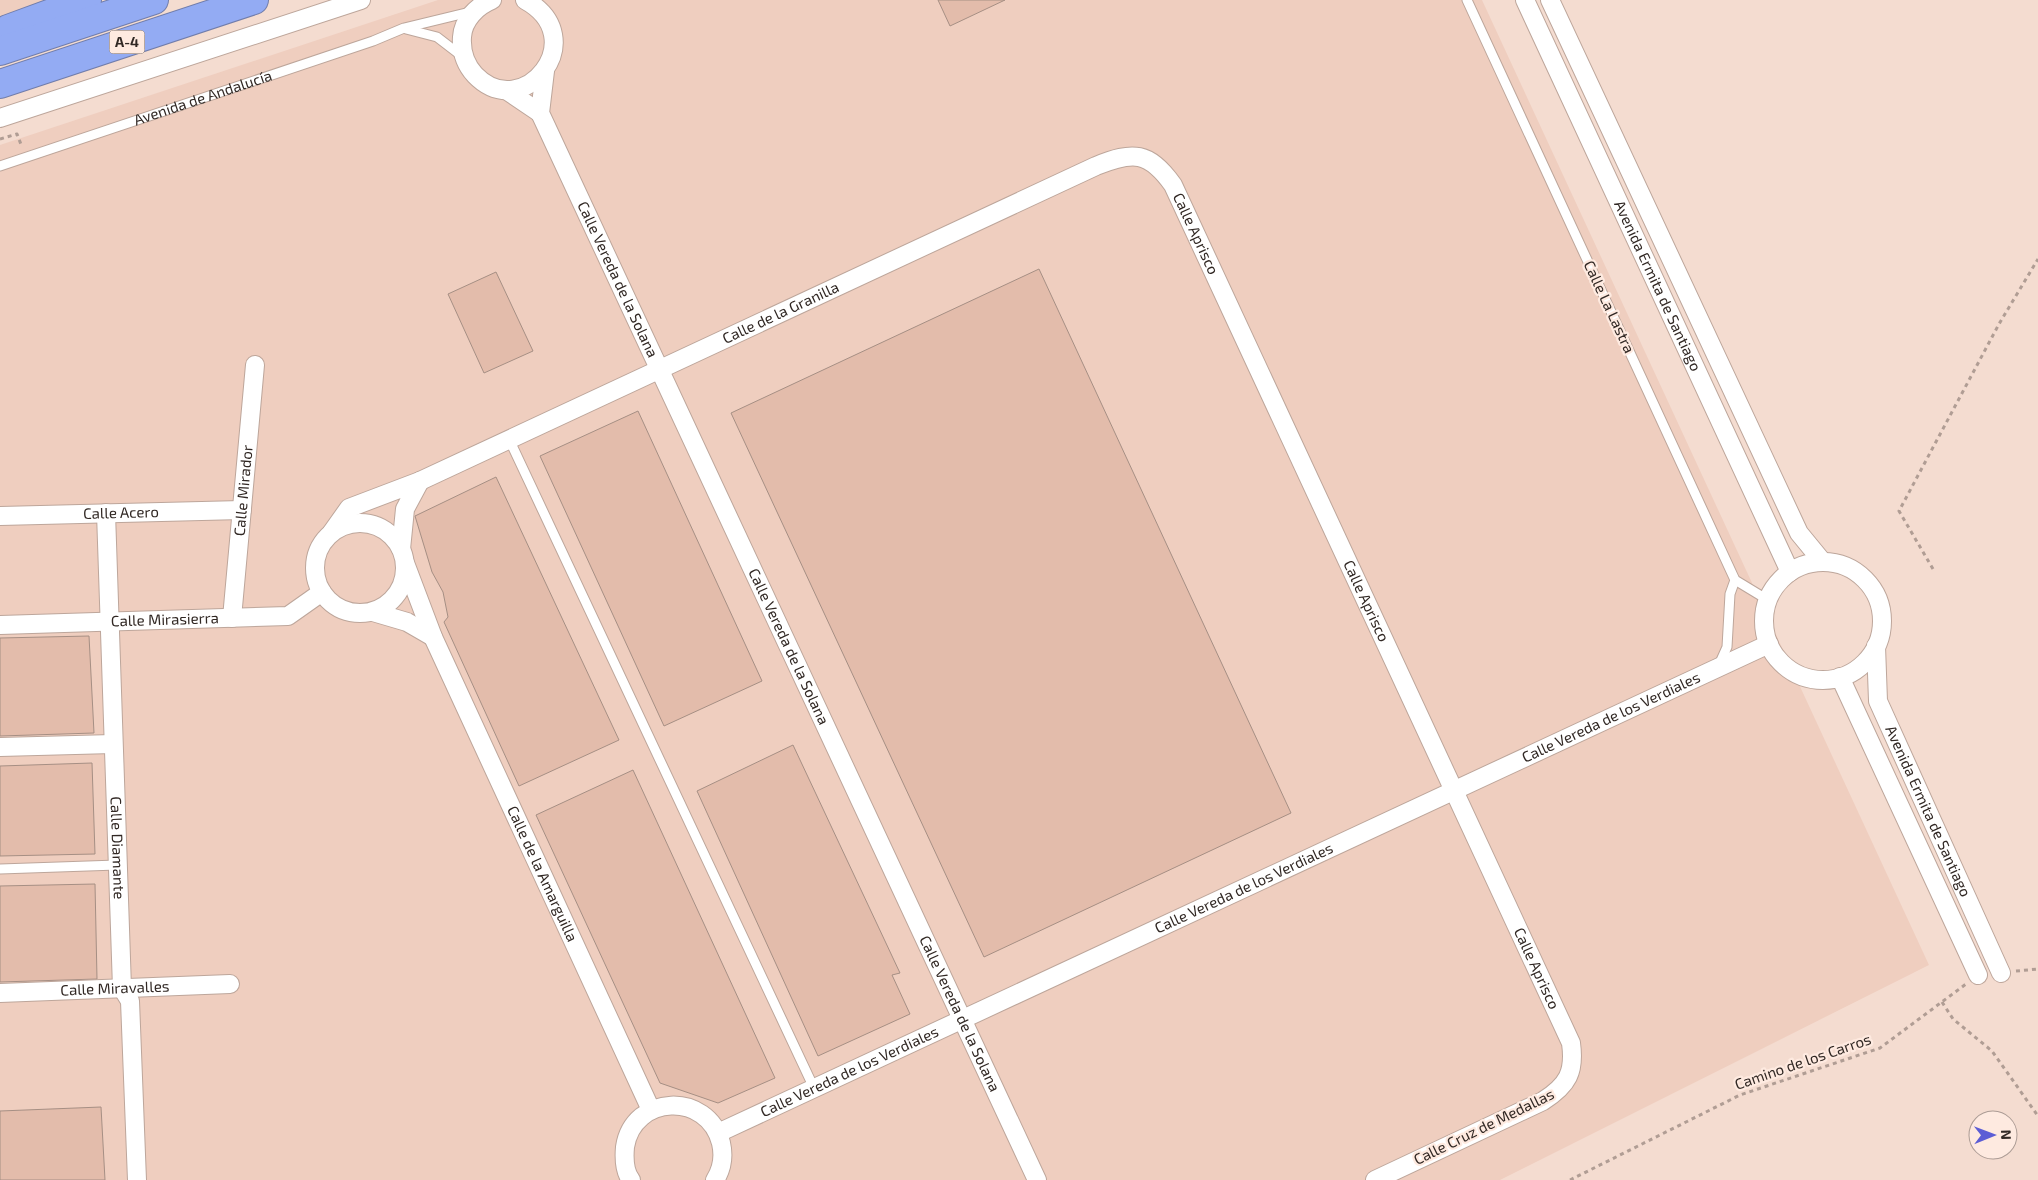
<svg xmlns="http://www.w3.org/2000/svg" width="2038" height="1180" viewBox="0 0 2038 1180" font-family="'Exo 2',sans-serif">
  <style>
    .built { fill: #efcebf }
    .building { fill: #e3bcab; stroke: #a68f84 }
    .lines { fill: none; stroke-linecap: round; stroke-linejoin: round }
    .service-casing { stroke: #bda69b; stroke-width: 11 }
    .minor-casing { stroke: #bda69b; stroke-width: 20 }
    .motorway-casing { stroke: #717dab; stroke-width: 30 }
    .path { stroke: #b09d94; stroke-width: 3; stroke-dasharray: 4 4; stroke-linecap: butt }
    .service { stroke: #fff; stroke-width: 9 }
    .minor { stroke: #fff; stroke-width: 18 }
    .motorway { stroke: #93abf3; stroke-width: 28 }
    .labels { text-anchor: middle; stroke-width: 4.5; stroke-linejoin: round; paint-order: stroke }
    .shield { fill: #feeae0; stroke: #6e625c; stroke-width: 1 }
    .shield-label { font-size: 14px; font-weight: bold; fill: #312824 }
    .street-label { font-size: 15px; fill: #312824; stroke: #feeae0 }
  </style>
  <rect width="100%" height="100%" fill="#f4dcd0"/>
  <g class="built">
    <polygon points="0,0 87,0 0,28"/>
    <polygon points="438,0 1482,0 1929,965 1500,1180 0,1180 0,145"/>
  </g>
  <g class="building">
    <polygon points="938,0 1005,0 950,26"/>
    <polygon points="1039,269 1291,813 984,957 731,413"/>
    <polygon points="496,272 533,351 484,373 448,294"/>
    <polygon points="638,411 762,681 664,726 540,456"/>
    <polygon points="496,477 619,740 519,786 444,622 448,617 443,592 432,572 415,516"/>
    <polygon points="89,636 94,733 0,736 0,638"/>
    <polygon points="793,745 900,973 892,975 910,1014 818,1056 697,791"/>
    <polygon points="92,763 95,854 0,856 0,766"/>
    <polygon points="633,770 775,1078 718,1103 660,1083 536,815"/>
    <polygon points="95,884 97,979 0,982 0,886"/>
    <polygon points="101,1107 105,1180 0,1180 0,1111"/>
  </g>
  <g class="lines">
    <g class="service-casing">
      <g id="service">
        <polyline points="1467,0 1735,580 1768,600"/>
        <polyline points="406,29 437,37 463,57"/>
        <path id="s1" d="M0 166 373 41 404 28 470 12"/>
        <polyline points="509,439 814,1088"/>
        <polyline points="1718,667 1727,647 1730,594 1735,580"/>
        <polyline points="0,869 117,865"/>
      </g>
    </g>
    <g class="minor-casing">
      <g id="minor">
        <path d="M492 0C477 6 463 20 462 37 461 52 465 64 475 75 523 125 594 38 525 0"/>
        <path id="s2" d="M1525 0 1790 572"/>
        <polyline points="1550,0 1799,533 1822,561"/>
        <path id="s3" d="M545 71 540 113 1037 1180"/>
        <polyline points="506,90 540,113"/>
        <polyline points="0,118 361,0"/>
        <path id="s4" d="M420 481 1096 166C1133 151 1149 151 1173 185L1571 1043C1575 1072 1568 1085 1543 1101L1375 1180"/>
        <path id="s5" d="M106 513 122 988 130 1001 137 1180"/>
        <path id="s6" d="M0 516 242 510"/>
        <circle cx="360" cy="568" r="45"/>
        <polyline points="332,532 349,508 420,481 405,509 401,549"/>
        <circle cx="1823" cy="621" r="59"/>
        <path id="s7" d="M405 563 433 637 651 1110"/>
        <polyline points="373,612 407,622 433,637"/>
        <path id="s8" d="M232 618 255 365"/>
        <path id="s9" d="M0 625 288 616 322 592"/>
        <path id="s10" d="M1876 646 1878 701 2001 973"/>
        <polyline points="1840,677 1978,975"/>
        <polyline points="0,747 113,744"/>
        <path id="s11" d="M0 993 230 984"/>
        <path id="s12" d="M718 1133 1769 644"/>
        <path d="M631 1180C624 1171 624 1158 625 1147 633 1094 708 1091 721 1143 724 1156 722 1169 715 1180"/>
      </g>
    </g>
    <g class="motorway-casing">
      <g id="motorway">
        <polyline points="8,29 87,0"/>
        <polyline points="0,51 154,0"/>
        <polyline points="0,84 254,0"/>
      </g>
    </g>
    <g class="path">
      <polyline points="0,139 17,134 22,147"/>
      <polyline points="1933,569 1899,511 1999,324 2038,259"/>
      <polyline points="2016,971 2038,969"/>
      <polyline points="1942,1002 1953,1019 1992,1051 2038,1116"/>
      <polyline points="1570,1180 1740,1095 1880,1048 1966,984"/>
    </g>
    <use href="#service" class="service"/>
    <use href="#minor" class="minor"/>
    <use href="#motorway" class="motorway"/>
  </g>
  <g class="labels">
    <rect class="shield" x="109.5" y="30.5" width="35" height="23" rx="4"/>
    <g class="shield-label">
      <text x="127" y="47">A-4</text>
    </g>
    <g class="street-label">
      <text dy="5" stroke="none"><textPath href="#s1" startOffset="214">Avenida de Andalucía</textPath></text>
      <text dy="5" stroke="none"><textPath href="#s4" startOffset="889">Calle Aprisco</textPath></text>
      <text dy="5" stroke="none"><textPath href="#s3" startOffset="226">Calle Vereda de la Solana</textPath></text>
      <text dy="5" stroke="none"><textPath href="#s2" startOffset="315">Avenida Ermita de Santiago</textPath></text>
      <text transform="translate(1609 307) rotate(65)" y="5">Calle La Lastra</text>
      <text dy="5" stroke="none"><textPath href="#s4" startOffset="398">Calle de la Granilla</textPath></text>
      <text dy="5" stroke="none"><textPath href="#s8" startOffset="128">Calle Mirador</textPath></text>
      <text dy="5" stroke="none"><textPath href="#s6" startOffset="121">Calle Acero</textPath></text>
      <text dy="5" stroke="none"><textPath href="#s4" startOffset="1294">Calle Aprisco</textPath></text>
      <text dy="5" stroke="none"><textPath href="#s9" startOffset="165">Calle Mirasierra</textPath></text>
      <text dy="5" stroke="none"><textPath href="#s3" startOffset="631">Calle Vereda de la Solana</textPath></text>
      <text dy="5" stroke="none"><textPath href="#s12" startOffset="985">Calle Vereda de los Verdiales</textPath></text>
      <text dy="5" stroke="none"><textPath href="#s10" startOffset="176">Avenida Ermita de Santiago</textPath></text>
      <text dy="5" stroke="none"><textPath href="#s5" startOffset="335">Calle Diamante</textPath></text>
      <text dy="5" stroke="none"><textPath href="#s7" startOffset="340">Calle de la Amarguilla</textPath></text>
      <text dy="5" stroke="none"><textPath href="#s12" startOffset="580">Calle Vereda de los Verdiales</textPath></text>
      <text dy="5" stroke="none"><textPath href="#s4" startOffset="1699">Calle Aprisco</textPath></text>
      <text dy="5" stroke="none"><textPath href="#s11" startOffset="115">Calle Miravalles</textPath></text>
      <text dy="5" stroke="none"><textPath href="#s3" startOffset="1036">Calle Vereda de la Solana</textPath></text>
      <text transform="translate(1803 1062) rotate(-19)" y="5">Camino de los Carros</text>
      <text dy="5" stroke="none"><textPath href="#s12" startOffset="145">Calle Vereda de los Verdiales</textPath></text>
      <text transform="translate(1484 1127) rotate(-26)" y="5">Calle Cruz de Medallas</text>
    </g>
  </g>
  <g transform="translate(1993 1135) rotate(89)"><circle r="24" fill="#feeae0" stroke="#ac9c95"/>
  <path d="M0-4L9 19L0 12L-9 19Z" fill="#5c5dd5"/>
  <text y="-8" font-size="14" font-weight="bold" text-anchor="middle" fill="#312824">N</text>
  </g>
</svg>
